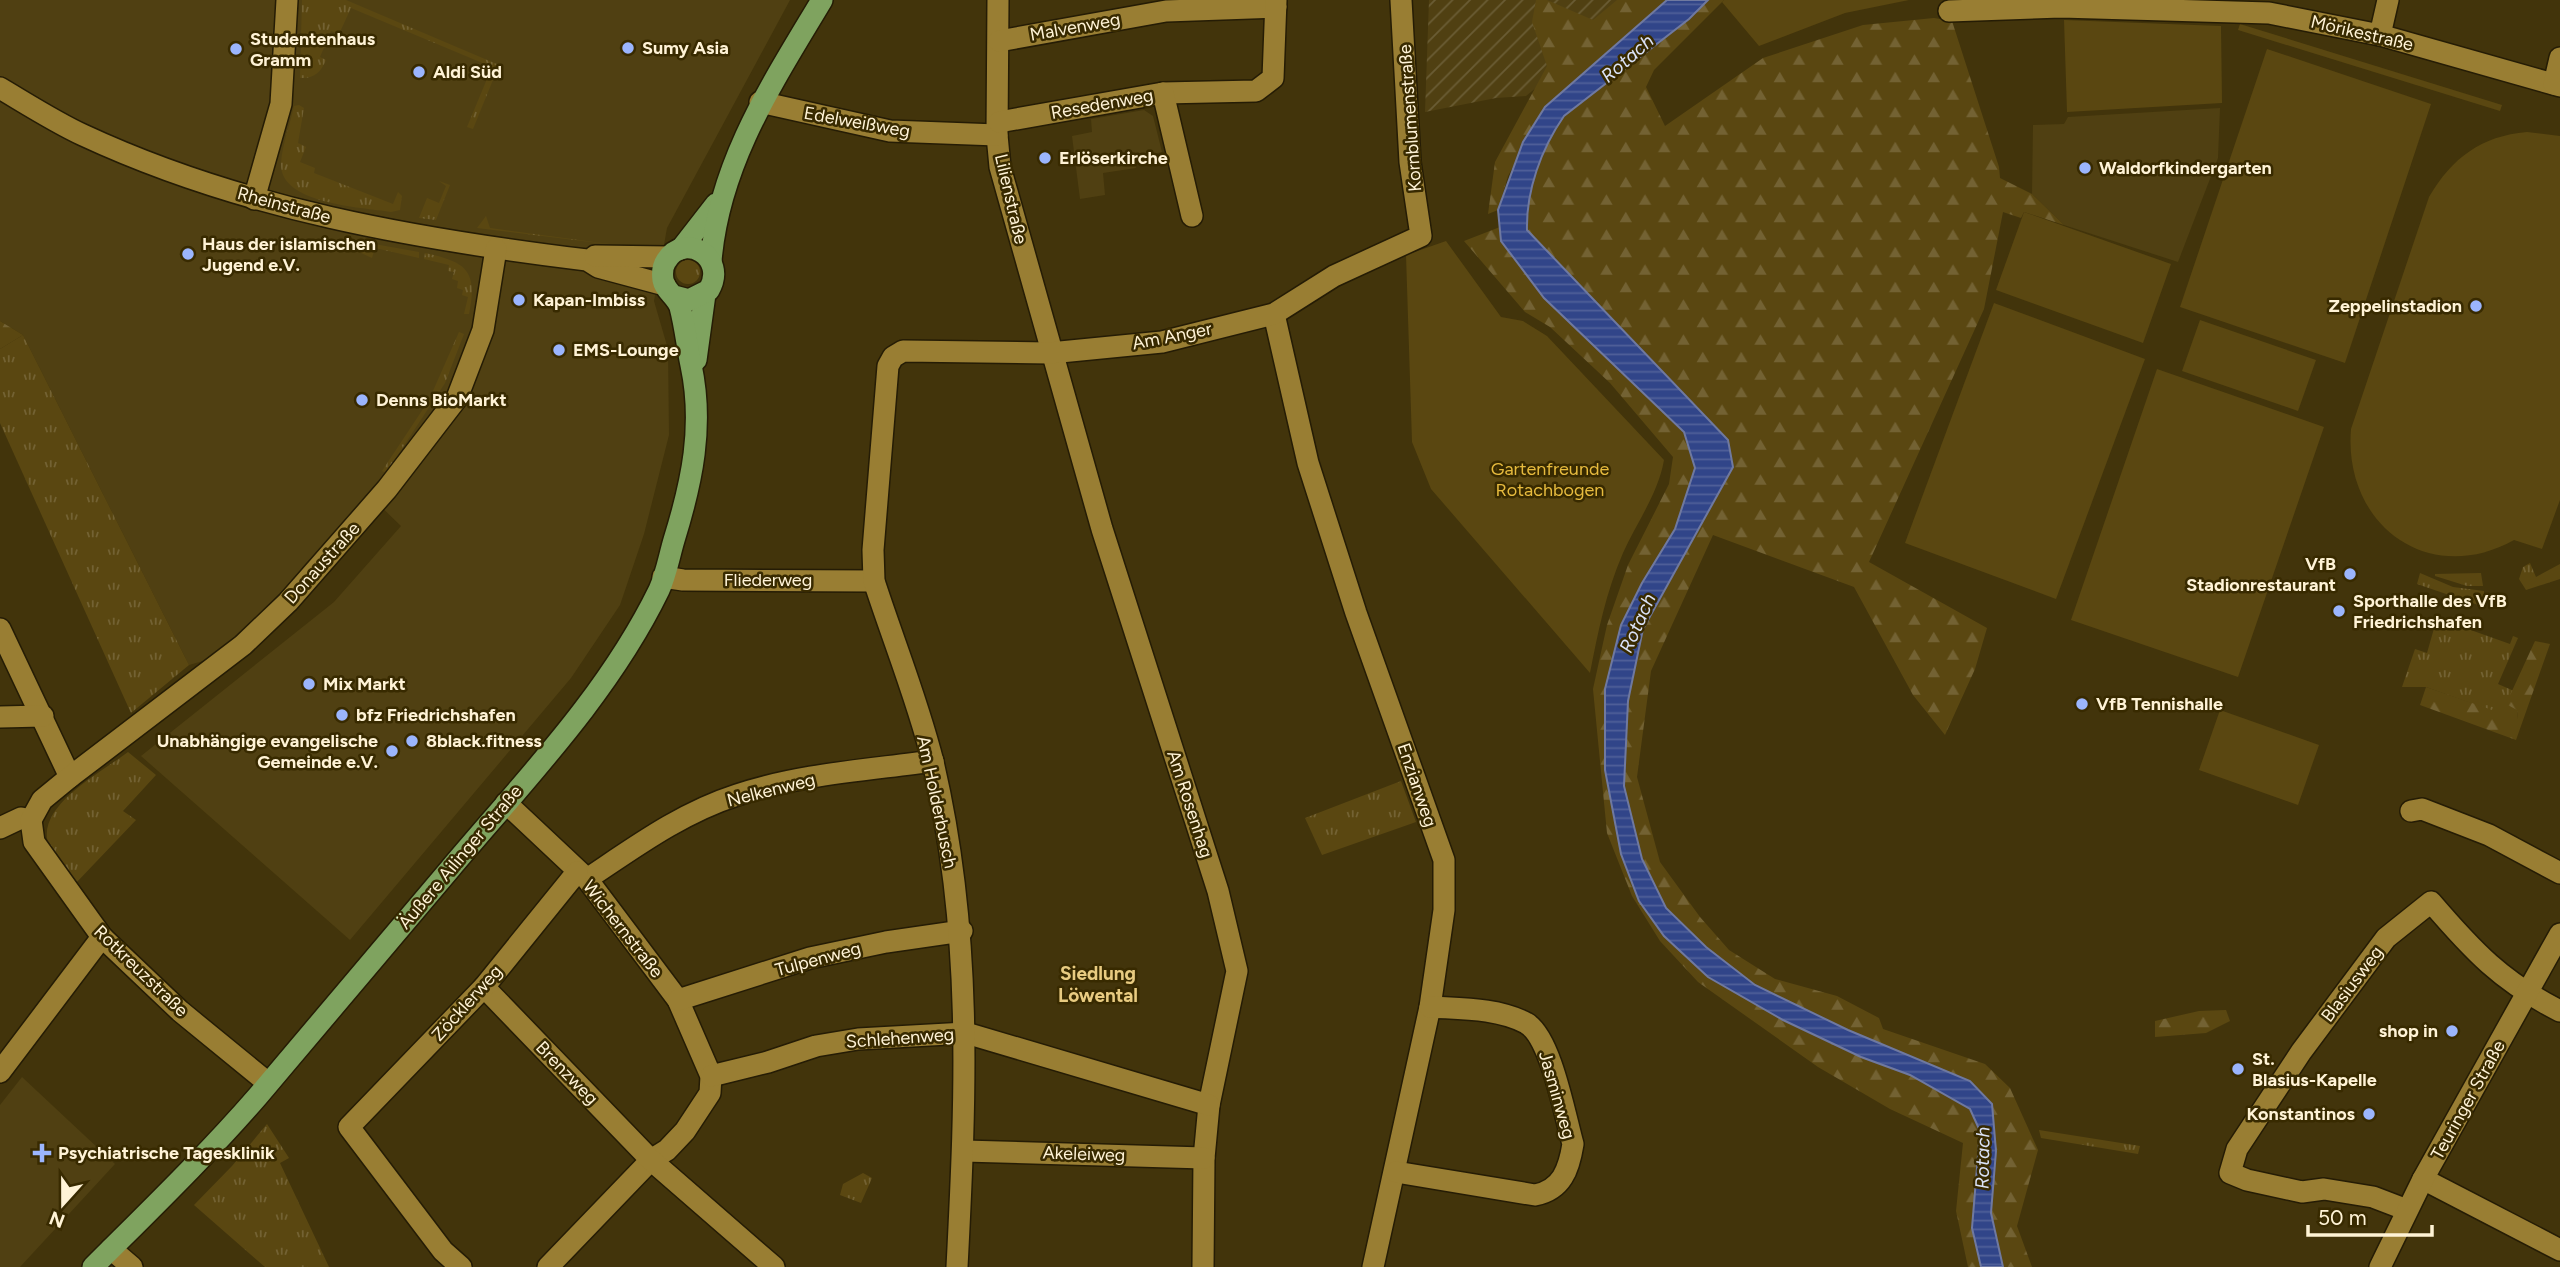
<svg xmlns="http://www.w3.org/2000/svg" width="2560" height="1267" viewBox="0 0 2560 1267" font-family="Figtree,sans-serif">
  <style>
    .built { fill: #504012 }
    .industrial { fill: url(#industrial-furrows) }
    .grass { fill: url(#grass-tufts) }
    .forest { fill: url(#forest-firs) }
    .garden { fill: #5a4711 }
    .water { fill: url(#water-rules); stroke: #6f79a0; stroke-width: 2 }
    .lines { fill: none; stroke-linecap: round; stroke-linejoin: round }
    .minor-casing { stroke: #251c05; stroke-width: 24 }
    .major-casing { stroke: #251c05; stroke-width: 24 }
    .minor { stroke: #997e33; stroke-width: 21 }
    .major { stroke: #7fa35f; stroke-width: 21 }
    .poi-dot { fill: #9bb5fd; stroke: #382a00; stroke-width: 2.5 }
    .labels { text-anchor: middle; stroke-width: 5; stroke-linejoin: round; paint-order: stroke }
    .street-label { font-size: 18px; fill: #fff3d6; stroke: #382a00 }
    .poi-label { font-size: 18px; font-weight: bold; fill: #fff3d6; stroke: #382a00; text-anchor: start }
    .park-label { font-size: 18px; fill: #e7bb3e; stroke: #382a00 }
    .water-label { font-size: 19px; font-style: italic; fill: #dbe3f8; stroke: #382a00 }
    .neighbourhood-label { font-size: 19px; font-weight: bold; fill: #e8cb81; stroke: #382a00 }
  </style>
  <defs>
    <pattern id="industrial-furrows" width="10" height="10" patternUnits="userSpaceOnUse" patternTransform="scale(1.75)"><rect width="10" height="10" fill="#504012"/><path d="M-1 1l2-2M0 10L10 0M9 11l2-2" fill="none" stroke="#6a5c34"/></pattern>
    <pattern id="grass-tufts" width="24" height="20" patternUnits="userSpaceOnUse" patternTransform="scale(1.75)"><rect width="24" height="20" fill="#5a4711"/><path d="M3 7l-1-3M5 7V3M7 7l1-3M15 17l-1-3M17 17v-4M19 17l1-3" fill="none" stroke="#736233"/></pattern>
    <pattern id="forest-firs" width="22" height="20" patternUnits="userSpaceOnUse" patternTransform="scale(1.75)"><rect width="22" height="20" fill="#5a4711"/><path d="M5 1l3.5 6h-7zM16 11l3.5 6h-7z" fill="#736233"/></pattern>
    <pattern id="water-rules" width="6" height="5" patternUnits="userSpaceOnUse" patternTransform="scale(1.75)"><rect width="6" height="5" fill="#314589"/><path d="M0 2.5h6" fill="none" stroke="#506099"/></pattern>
  </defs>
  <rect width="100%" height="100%" fill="#42340b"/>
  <g class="built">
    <polygon points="0,0 790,0 667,228 654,301 668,349 669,435 644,534 620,605 571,678 350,940 141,756 334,602 401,526 371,497 306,563 271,607 249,628 210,659 189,665 23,335 0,321"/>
    <polygon points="2220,108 2218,158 2178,262 2064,225 2032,194 2033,125 2064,124 2068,117"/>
    <polygon points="1144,110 1153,116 1162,152 1134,158 1136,168 1103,173 1105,195 1080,199 1072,136 1092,132 1091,119"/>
    <polygon points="22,1077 115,1164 20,1267 0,1267 0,1105"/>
  </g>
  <polygon class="industrial" points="1429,0 1643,0 1526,96 1496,98 1425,112"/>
  <g class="grass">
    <path d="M302 0H346L499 65 473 129 467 127 492 67 351 8 339 34 331 31 320 57 326 60C321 72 314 79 300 78Z"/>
    <path d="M299 105 304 108 298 143 306 147 300 162 315 168 314 173 393 204 398 192 402 196 400 210 391 212C361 207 280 204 281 164 282 145 290 125 294 106Z"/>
    <polygon points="439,181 450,185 436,220 419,218 427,198 439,203 446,186"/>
    <polygon points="486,216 490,228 631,247 477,228"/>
    <polygon points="363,242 419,252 419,258 375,248 372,258 359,252"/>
    <path d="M425 253C466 262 478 270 469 314H464L468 297 462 295 463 290 457 288 458 281 452 279 454 272 448 271 449 265 424 259Z"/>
    <circle cx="688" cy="272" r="12"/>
    <polygon points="459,332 464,334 445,383 386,473 382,471 429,400"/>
    <polygon points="23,335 189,665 131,713 0,423 0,349"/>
    <polygon points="2530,563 2536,577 2560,564 2560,579 2526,590 2519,579 2523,567"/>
    <polygon points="2420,573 2453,587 2484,591 2484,607 2417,584"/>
    <polygon points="2481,573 2483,586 2467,586 2435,576 2435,574"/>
    <polygon points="2437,618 2510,644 2513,636 2518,638 2498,684 2514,691 2507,704 2517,709 2518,720 2426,687 2402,687 2415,649 2427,653"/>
    <path d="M128 752 156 775 123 811 136 820 75 884C65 871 49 856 47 838 43 802 102 772 128 752Z"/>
    <polygon points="1401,781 1416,822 1322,855 1305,818"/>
    <polygon points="267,1124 289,1158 280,1163 329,1267 265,1267 194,1205 232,1166"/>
    <polygon points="2039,1130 2140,1146 2138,1154 2041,1138"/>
    <polygon points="863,1173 872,1178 861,1203 840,1195 843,1184"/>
  </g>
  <g class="forest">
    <polygon points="1536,0 1547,0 1593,20 1617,0 1667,0 1545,107 1508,176 1498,210 1488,214 1495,162 1547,66 1532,22"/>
    <path d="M1708 0H1724L1654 70 1646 87 1665 126 1763 58 1863 25 1934 18 1952 21 1999 167 2000 178 2032 194 2064 225 2024 212 2021 218 2003 212 1984 309 1869 562 1987 628 1975 669 1945 735 1913 695 1854 587 1713 535 1651 671 1637 777 1660 862 1700 917 1729 950 1775 979 1837 996 1879 1018 1883 1029 1985 1064 2010 1088 2038 1150 2017 1226 2032 1267H2003L2000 1260 1991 1213 1996 1151 1992 1104 1970 1081 1848 1030 1755 985 1706 947 1666 908 1642 859 1624 786 1628 701 1643 629 1733 467 1728 440 1527 230C1527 190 1541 149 1564 116L1689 19Z"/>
    <polygon points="1500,227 1501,241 1544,298 1684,432 1695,468 1675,529 1642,583 1605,689 1605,770 1621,854 1664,936 1708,977 1783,1020 1861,1057 1910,1075 1970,1109 1980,1131 1972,1228 1981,1267 1968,1267 1956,1211 1963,1143 1890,1109 1818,1067 1698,982 1660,941 1632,896 1607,833 1593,689 1607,625 1628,565 1669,484 1673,457 1610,383 1550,327 1525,312 1464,241"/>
    <polygon points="0,321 23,335 0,349"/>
    <polygon points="2535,641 2550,644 2516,740 2420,705 2426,687 2518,719 2517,710 2506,704"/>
    <polygon points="2226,1010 2230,1021 2206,1033 2155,1037 2155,1021 2199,1011"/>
  </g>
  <g class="garden">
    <polygon points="1724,0 1909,0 1845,13 1759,46 1722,2"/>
    <polygon points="2064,20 2221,26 2222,103 2067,112"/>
    <polygon points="2240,24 2502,105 2500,111 2238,30"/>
    <polygon points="2267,49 2431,104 2345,363 2180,307"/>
    <path d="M2527 132 2560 136V500L2542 549 2514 540C2428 588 2343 524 2351 429L2429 197C2452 158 2481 136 2527 132Z"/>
    <polygon points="2024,212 2171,264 2143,343 1996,290"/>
    <path d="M1446 241 1501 317 1523 321 1547 336 1664 460C1658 494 1637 522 1623 553 1606 592 1598 632 1590 673L1431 489 1412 442 1406 255Z"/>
    <polygon points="1994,303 2145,359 2056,599 1905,543"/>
    <polygon points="2200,320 2316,360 2298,411 2182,371"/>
    <polygon points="2157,369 2324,427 2238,677 2071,620"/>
    <polygon points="2220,710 2319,745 2298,805 2199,770"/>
  </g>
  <path class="water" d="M1667 0H1708L1689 19 1564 116C1541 149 1526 191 1527 230L1728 440 1733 467 1643 629 1628 701 1624 786 1642 859 1666 908 1706 947 1755 985 1848 1030 1970 1081 1992 1104 1996 1151 1991 1213 2003 1267H1981L1972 1228 1980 1131 1970 1109 1910 1075 1861 1057 1783 1020 1708 977 1664 936 1639 901 1621 854 1605 770V689L1621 625 1642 583 1675 529 1695 468 1684 432 1544 298 1501 241 1498 210 1523 142 1545 107Z"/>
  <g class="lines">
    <g class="minor-casing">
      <g id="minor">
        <polyline points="998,0 997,135 1000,167 1102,529 1218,891 1237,971 1209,1105 1204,1158 1203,1267"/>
        <polyline points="1949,11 2061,7 2269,13 2380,35 2560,86"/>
        <polyline points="2380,35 2388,0"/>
        <polyline points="999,41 1166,11 1276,7"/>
        <polyline points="2554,84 2560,58"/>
        <path d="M0 88C27 104 55 122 83 135 242 209 415 239 587 260L598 267 665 285"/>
        <polyline points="1163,93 1256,91 1273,78 1276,0"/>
        <polyline points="760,102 890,131 997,135"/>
        <polyline points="999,122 1163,93 1192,216"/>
        <polyline points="254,199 281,104 287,0"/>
        <polyline points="595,256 668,257"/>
        <polyline points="1274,314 1308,463 1356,613 1444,860 1444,910 1430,1007 1373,1267"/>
        <polyline points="663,577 683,580 874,581"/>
        <polyline points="0,629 70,777"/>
        <polyline points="0,717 43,716"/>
        <polyline points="506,803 587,879 678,1000 711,1076 710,1093 685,1131 667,1150 651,1160 548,1267"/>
        <polyline points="2411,811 2422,809 2489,835 2560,873"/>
        <polyline points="0,828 21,818 31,820"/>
        <path d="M587 879C635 847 681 813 737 795 799 774 868 770 933 761"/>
        <polyline points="484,987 651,1160 774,1267"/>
        <polyline points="678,1000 810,958 886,942 962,931"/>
        <polyline points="0,1072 102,937"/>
        <polyline points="711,1076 768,1062 816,1046 858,1039 966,1033 1209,1105"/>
        <polyline points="268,1083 180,1011 102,937 34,842 31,820 42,800 70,777 243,645 288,602 387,489 457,398 483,330 496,249"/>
        <polyline points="964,1151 1204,1158"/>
        <path d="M1396 1172 1535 1195C1562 1190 1569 1169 1573 1144 1565 1116 1551 1037 1526 1023 1497 1008 1461 1009 1430 1007"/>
        <polyline points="2423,1179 2560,1250"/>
        <path d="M2407 1210 2373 1197 2324 1189 2302 1192 2247 1180 2230 1173 2237 1149 2301 1052 2386 938 2431 902C2473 951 2502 982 2560 1011"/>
        <polyline points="111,1249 132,1267"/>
        <polyline points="461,1267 443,1251 349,1127 484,987 577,872"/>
        <path d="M957 1267C966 1093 973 933 933 762 918 701 893 640 874 581L873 550 888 366 893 357 903 351 1050 353 1162 342 1274 314 1334 276 1421 236 1410 162 1401 0"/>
        <polyline points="2380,1267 2423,1179 2560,934"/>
      </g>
    </g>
    <g class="major-casing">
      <g id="major">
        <polyline points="681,249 716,204"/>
        <path d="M711 261C719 163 773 82 822 0"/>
        <polyline points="696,360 705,294"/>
        <path d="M93 1267C149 1211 206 1156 258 1096 322 1021 385 945 450 869 524 781 608 695 659 590 666 575 669 557 674 540 692 482 704 426 691 365 687 346 685 326 680 307 676 296 665 291 663 280 662 273 662 267 666 261 684 231 728 257 709 290L689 300 674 296"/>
      </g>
    </g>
    <use href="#minor" class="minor"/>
    <use href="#major" class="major"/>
  </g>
  <g class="poi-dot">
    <circle cx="628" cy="48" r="7"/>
    <circle cx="236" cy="49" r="7"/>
    <circle cx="419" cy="72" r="7"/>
    <circle cx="1045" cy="158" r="7"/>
    <circle cx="2085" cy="168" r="7"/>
    <circle cx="188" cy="254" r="7"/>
    <circle cx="519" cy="300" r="7"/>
    <circle cx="2476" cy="306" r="7"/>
    <circle cx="559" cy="350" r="7"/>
    <circle cx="362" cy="400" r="7"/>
    <circle cx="2350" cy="574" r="7"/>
    <circle cx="2339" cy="611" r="7"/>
    <circle cx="309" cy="684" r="7"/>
    <circle cx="2082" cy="704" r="7"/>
    <circle cx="342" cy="715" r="7"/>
    <circle cx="412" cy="741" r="7"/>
    <circle cx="392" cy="751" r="7"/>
    <circle cx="2452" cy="1031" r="7"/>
    <circle cx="2238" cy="1069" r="7"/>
    <circle cx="2369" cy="1114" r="7"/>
    <path d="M38.5 1142.5h7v7h7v7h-7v7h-7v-7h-7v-7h7z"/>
  </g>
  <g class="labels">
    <g class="street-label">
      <text transform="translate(1075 27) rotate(-10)" y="6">Malvenweg</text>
      <text transform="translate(2362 33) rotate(13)" y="6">Mörikestraße</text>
      <text transform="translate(1102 104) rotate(-10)" y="6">Resedenweg</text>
      <text transform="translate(1410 118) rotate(-94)" y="6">Kornblumenstraße</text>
      <text transform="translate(857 122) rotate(10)" y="6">Edelweißweg</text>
      <text transform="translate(1011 199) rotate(77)" y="6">Lilienstraße</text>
      <text transform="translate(284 205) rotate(15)" y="6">Rheinstraße</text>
      <text transform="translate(1172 336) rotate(-11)" y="6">Am Anger</text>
      <text transform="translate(322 563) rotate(-48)" y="6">Donaustraße</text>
      <text x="768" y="586">Fliederweg</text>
      <text transform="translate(1417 785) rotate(71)" y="6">Enzianweg</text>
      <text transform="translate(771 790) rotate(-14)" y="6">Nelkenweg</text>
      <text transform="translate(937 802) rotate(78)" y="6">Am Holderbusch</text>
      <text transform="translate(1190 804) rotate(72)" y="6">Am Rosenhag</text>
      <text transform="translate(460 857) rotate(-50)" y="6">Äußere Ailinger Straße</text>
      <text transform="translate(623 929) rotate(52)" y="6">Wichernstraße</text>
      <text transform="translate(818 959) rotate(-15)" y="6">Tulpenweg</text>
      <text transform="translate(141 971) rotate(44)" y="6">Rotkreuzstraße</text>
      <text transform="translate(2352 984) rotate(-53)" y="6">Blasiusweg</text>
      <text transform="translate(467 1003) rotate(-48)" y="6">Zöcklerweg</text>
      <text transform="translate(900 1038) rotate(-4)" y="6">Schlehenweg</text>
      <text transform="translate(567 1073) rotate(46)" y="6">Brenzweg</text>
      <text transform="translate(1557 1095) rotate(74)" y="6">Jasminweg</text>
      <text transform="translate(2468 1100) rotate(-61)" y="6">Teuringer Straße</text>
      <text transform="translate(1084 1154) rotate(2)" y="6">Akeleiweg</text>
    </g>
    <g class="poi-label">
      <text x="250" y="45">Studentenhaus<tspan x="250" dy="21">Gramm</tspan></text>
      <text x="642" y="54">Sumy Asia</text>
      <text x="433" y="78">Aldi Süd</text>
      <text x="1059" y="164">Erlöserkirche</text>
      <text x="2099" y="174">Waldorfkindergarten</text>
      <text x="202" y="250">Haus der islamischen<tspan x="202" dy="21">Jugend e.V.</tspan></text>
      <text x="533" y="306">Kapan-Imbiss</text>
      <text x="2462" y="312" text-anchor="end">Zeppelinstadion</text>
      <text x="573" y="356">EMS-Lounge</text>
      <text x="376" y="406">Denns BioMarkt</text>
      <text x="2336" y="570" text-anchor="end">VfB<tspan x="2336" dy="21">Stadionrestaurant</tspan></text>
      <text x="2353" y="607">Sporthalle des VfB<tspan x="2353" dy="21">Friedrichshafen</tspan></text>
      <text x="323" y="690">Mix Markt</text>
      <text x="2096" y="710">VfB Tennishalle</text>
      <text x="356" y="721">bfz Friedrichshafen</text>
      <text x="378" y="747" text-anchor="end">Unabhängige evangelische<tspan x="378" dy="21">Gemeinde e.V.</tspan></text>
      <text x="426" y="747">8black.fitness</text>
      <text x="2438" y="1037" text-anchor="end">shop in</text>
      <text x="2252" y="1065">St.<tspan x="2252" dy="21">Blasius-Kapelle</tspan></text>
      <text x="2355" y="1120" text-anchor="end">Konstantinos</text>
      <text x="58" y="1159">Psychiatrische Tagesklinik</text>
    </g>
    <g class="park-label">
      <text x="1550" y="475">Gartenfreunde<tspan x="1550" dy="21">Rotachbogen</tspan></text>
    </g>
    <g class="water-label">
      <text transform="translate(1627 58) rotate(-41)" y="7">Rotach</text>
      <text transform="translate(1637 623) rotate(-66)" y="7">Rotach</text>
      <text transform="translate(1982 1158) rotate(-89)" y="7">Rotach</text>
    </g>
    <g class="neighbourhood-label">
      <text x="1098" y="980">Siedlung<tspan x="1098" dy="22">Löwental</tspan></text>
    </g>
  </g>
  <g transform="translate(63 1204) rotate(201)" stroke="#382a00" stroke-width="5" paint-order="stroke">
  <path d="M0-5L12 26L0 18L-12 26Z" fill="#fff3d6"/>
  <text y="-10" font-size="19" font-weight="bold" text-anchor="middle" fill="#fff3d6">N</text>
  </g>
  <path d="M2308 1225v10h124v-10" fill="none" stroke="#fff3d6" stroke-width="3.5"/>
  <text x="2318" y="1225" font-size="21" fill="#fff3d6" stroke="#382a00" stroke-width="5" paint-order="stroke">50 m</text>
</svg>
